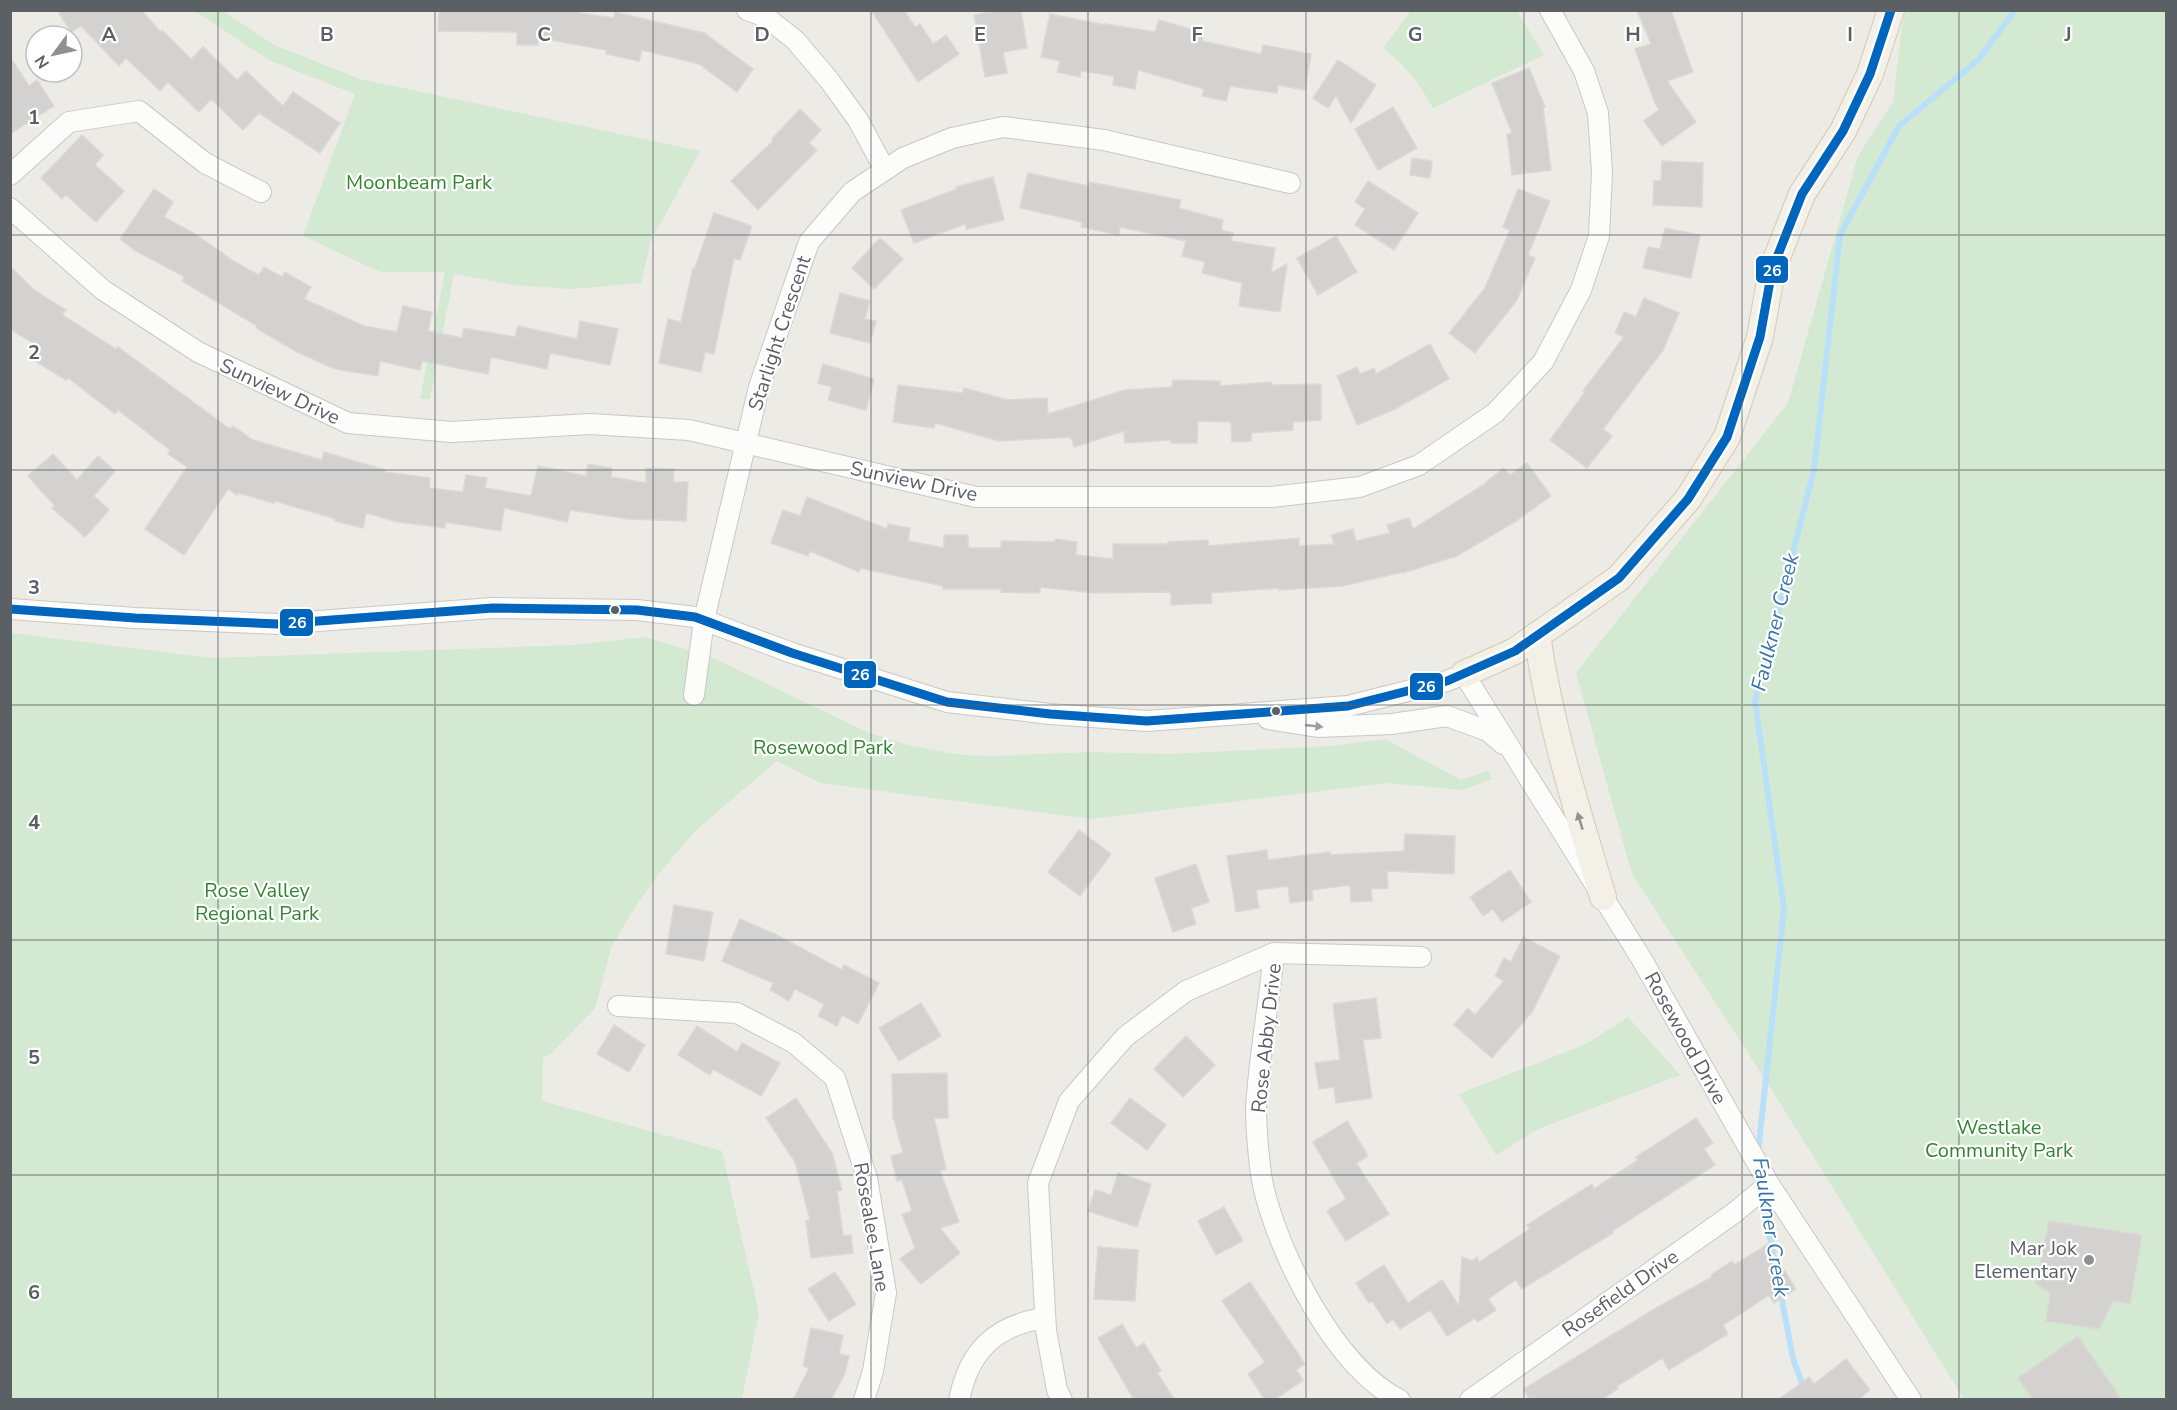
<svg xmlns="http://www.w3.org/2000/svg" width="2177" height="1410" viewBox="0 0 2177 1410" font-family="'Nunito Sans',sans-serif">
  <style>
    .green { fill: #d4e9d1 }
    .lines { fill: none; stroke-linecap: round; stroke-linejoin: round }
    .stream { stroke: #b9e0f8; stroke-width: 6 }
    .building { fill: #d3d2d0; stroke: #dbd9d5; stroke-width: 1.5 }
    .minor-casing { stroke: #c8c8c6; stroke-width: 22 }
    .major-casing { stroke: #d5cab3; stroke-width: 28 }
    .minor { stroke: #fcfcfb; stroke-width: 20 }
    .major { stroke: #f3f0e7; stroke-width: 26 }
    .bus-1-casing { stroke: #fff; stroke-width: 14 }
    .bus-1 { stroke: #0065bd; stroke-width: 9 }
    .oneway { fill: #9b9ea0 }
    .oneway2 { fill: #909292 }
    .grid { fill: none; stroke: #5b6064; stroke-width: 1.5; stroke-opacity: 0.55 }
    .bus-dot { fill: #5b6064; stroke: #fff; stroke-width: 2 }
    .poi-dot { fill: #8e9192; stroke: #fff; stroke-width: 2 }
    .labels { text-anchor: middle; stroke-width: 4.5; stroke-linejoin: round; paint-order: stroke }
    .park-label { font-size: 20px; fill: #328532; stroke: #fff }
    .street-label { font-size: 20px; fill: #5b6064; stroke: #fff }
    .poi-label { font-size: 20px; fill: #5b6064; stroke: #fff; text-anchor: end }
    .water-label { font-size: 21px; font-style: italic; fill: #3a76ac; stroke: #fff }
    .grid-label { font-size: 20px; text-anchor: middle; font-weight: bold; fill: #5b6064; stroke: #fff; stroke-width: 4.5; stroke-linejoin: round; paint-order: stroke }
    .line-badge { stroke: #fff; stroke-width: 2 }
    .badge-label { font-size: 16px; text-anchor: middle; font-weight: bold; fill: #fff }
  </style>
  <rect width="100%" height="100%" fill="#ecebe6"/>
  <g class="green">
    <polygon points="195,11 223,11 274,45 360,79 700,151 651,241 641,283 572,289 514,285 454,274 430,399 420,399 445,272 380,272 303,236 355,94 269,60"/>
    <path d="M1517 11 1544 55 1433 108C1420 84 1405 65 1383 48L1411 11Z"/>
    <polygon points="1904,11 2166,11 2166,1399 1964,1399 1772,1090 1632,874 1576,673 1788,403 1858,156 1893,102"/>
    <polygon points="11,633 213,658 573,645 644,637 707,655 869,733 904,744 933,750 961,755 995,756 1090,752 1168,754 1332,746 1385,739 1461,780 1488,771 1492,779 1463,790 1387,783 1091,819 820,783 777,761 696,830 657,876 630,915 611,948 595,1008 552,1053 543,1057 542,1101 722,1151 759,1313 742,1399 11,1400"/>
    <polygon points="1628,1017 1680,1075 1538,1129 1496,1155 1459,1094 1586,1044"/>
  </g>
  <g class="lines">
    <g class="stream">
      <polyline points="1758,1153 1784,909 1755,701 1814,470 1840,235 1899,126 1979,59 2015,10"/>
      <polyline points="1762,1193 1774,1259"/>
      <polyline points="1780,1290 1793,1359 1804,1388"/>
    </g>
  </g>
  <g class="building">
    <polygon points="57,10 141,10 161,32 162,30 191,59 203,47 237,80 246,71 283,106 293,92 340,123 320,153 259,113 243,130 211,99 199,112 168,82 160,91 126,58 119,66 81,26 71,32"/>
    <polygon points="439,10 579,10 579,13 614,18 615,12 704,33 753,69 737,92 699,64 642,50 639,61 606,54 607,50 539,38 538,45 517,45 517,32 438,31"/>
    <polygon points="871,10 904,10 915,27 920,24 933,44 946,35 959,54 918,82"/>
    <polygon points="1001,10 1021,10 1027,48 1003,52 1007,73 985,77 974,15"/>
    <polygon points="1637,10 1671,10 1693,72 1667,81 1696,122 1662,146 1644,121 1659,110 1655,103 1635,49 1651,44"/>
    <polygon points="1050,14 1105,25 1105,24 1155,32 1159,20 1204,33 1202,41 1261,54 1263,45 1311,54 1305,90 1278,85 1277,93 1230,86 1226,101 1202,96 1204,89 1138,70 1135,89 1113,85 1114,76 1081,71 1080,77 1057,72 1060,61 1041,57"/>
    <polygon points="10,57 29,86 37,80 54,106 10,134"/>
    <polygon points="1338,60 1376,85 1351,123 1336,96 1328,108 1313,98"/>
    <polygon points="1529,68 1545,107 1543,108 1551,170 1512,175 1507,134 1512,133 1492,83"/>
    <polygon points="1393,107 1417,148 1378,170 1355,129"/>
    <polygon points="800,109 821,130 809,143 817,150 758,210 731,181 773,141 772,139"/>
    <polygon points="82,135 103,155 95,165 124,191 96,222 66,195 62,199 41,178"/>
    <polygon points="1412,158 1432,161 1430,178 1410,175"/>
    <polygon points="1662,161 1703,163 1702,207 1653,205 1654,181 1661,181"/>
    <polygon points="1028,173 1089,186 1090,182 1181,200 1179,208 1223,220 1221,230 1233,233 1231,241 1275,248 1271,273 1287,264 1280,312 1239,306 1242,283 1202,273 1205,262 1182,256 1186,241 1120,227 1119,235 1081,227 1082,222 1020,208"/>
    <polygon points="993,177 1004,220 967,229 965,224 914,243 901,210 957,189 956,187"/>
    <polygon points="1368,181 1418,213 1394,250 1355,225 1365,209 1355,202"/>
    <polygon points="154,189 173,202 164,217 195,234 235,262 259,275 264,267 282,277 285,272 311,287 304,299 364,326 397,332 403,306 432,312 428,331 462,338 464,328 515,337 518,326 577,339 580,321 618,329 610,365 550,353 547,369 491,357 488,374 422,361 420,370 380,361 378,376 335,369 295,351 256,328 257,326 182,281 185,277 136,251 120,239"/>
    <polygon points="1518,189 1550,201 1528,255 1535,258 1517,300 1475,353 1449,333 1485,288 1510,230 1503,227"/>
    <polygon points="714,213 752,226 740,260 734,258 714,354 705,352 701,372 659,363 668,319 681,322 693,268 695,268"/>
    <polygon points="1665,228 1700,235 1691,278 1643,268 1648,247 1660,249"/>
    <polygon points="1336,236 1357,272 1318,295 1297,258"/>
    <polygon points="880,238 903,259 874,289 852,268"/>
    <polygon points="10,266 34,290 66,310 62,315 116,349 118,347 230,429 233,426 253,440 322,460 324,452 385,470 385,472 430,478 429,488 463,492 466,475 487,478 485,488 531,496 538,466 586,476 588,464 612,468 611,477 646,483 646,468 674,469 673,482 688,482 686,521 628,519 570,510 567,522 504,508 501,531 445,522 445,528 398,522 366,513 363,528 335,521 336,519 275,501 274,503 238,493 237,495 228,489 184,555 145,529 187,467 168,454 170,450 118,410 115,414 68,378 66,380 33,360 41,348 10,329"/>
    <polygon points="840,293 870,301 865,319 876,321 870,343 830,333"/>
    <polygon points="1644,298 1679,313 1663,350 1603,429 1612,436 1587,468 1550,440 1585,392 1583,391 1624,337 1615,333 1624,312 1636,317"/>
    <polygon points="1430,344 1449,379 1393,410 1357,425 1337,376 1357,367 1360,374 1374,368 1376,374"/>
    <polygon points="823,364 874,379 866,410 828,400 832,387 818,383"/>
    <polygon points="1173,380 1220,381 1220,386 1271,382 1271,385 1321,384 1321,420 1293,422 1293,430 1251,433 1251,441 1232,442 1231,422 1198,421 1197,443 1171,443 1171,440 1125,443 1124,431 1074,447 1071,437 999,441 935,423 934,428 893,422 898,385 963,393 964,388 1008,400 1047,398 1048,414 1125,390 1172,387"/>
    <polygon points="53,454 77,480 98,456 115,471 94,496 109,510 85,537 52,508 55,506 28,476"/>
    <polygon points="1527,463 1551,496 1516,521 1457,556 1403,573 1403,572 1342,586 1279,590 1279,588 1211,593 1212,603 1171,605 1171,592 1095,593 1040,587 1040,593 1001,592 1001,589 943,589 943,586 860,568 859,572 810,551 808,556 771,543 783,510 800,516 807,497 887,529 888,524 910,528 908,541 944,548 944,535 968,535 968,548 1001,548 1001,541 1055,542 1055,539 1077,542 1076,555 1113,559 1113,544 1168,544 1168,542 1208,540 1208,546 1299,538 1299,546 1334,544 1331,535 1353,529 1356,541 1390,533 1387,525 1409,518 1413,529 1488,482 1487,481 1504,468 1510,475"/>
    <polygon points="1079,830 1111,854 1080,896 1048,872"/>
    <polygon points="1405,834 1455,836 1454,874 1387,871 1388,888 1371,889 1372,901 1351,902 1350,885 1312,890 1313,900 1290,903 1288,886 1256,890 1259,908 1236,912 1227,856 1267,850 1268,860 1330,852 1330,855 1404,851"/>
    <polygon points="1196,864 1209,902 1191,908 1196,924 1173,932 1155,878"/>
    <polygon points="1510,870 1531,902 1502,922 1493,909 1483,916 1470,897"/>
    <polygon points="674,905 713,912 704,961 666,954"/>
    <polygon points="740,919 777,935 842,970 844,965 879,983 858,1024 842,1015 837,1026 818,1016 824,1004 795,989 789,1001 770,990 773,983 722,961"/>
    <polygon points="1523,937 1560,956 1532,1012 1492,1058 1454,1025 1468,1008 1475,1015 1504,981 1495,976 1504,958 1511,962"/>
    <polygon points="1376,998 1381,1038 1363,1040 1372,1098 1336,1103 1334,1087 1319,1089 1315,1063 1340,1060 1333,1004"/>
    <polygon points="921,1003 941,1036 899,1061 879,1028"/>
    <polygon points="614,1025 645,1045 629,1072 597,1054"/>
    <polygon points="697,1026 737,1052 742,1043 780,1063 761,1096 713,1069 710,1075 678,1055"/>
    <polygon points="1186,1036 1215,1065 1183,1097 1154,1069"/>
    <polygon points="947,1073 948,1118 934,1118 946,1169 940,1171 959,1222 940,1228 960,1253 921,1284 900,1259 915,1248 902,1214 912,1211 902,1180 897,1181 891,1156 903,1153 894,1119 893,1119 892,1074"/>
    <polygon points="796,1098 832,1153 842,1190 837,1191 843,1236 851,1235 853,1253 811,1258 806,1221 810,1220 795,1162 766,1118"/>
    <polygon points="1130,1098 1166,1125 1147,1150 1111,1123"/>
    <polygon points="1696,1118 1713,1143 1704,1149 1715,1165 1612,1231 1613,1233 1522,1289 1516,1280 1488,1299 1496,1310 1478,1322 1475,1318 1447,1336 1430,1310 1400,1329 1393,1319 1387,1324 1372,1301 1369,1303 1356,1283 1384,1265 1408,1303 1442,1280 1459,1306 1462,1257 1472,1261 1477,1257 1479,1262 1530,1229 1527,1225 1592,1184 1594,1189 1638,1160 1636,1157"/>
    <polygon points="1347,1121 1368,1156 1356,1163 1389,1214 1346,1241 1327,1211 1346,1199 1313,1142"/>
    <polygon points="1118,1173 1151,1184 1137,1227 1088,1211 1095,1190 1111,1195"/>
    <polygon points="1224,1207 1243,1241 1216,1255 1198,1221"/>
    <polygon points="2049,1221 2142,1235 2130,1304 2113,1301 2099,1329 2046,1321 2050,1293 2036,1284"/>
    <polygon points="1768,1244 1796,1289 1774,1303 1769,1295 1723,1325 1728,1334 1669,1370 1662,1358 1617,1386 1618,1389 1601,1400 1530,1400 1524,1389 1656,1308 1712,1277 1711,1275 1732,1261 1734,1265"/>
    <polygon points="1098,1247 1138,1250 1135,1301 1094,1299"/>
    <polygon points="835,1272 856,1304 829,1321 808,1289"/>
    <polygon points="1250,1282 1305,1364 1296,1370 1303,1380 1274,1400 1265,1400 1248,1374 1265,1362 1222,1301"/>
    <polygon points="1122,1324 1136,1348 1144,1343 1161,1371 1157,1373 1175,1400 1134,1400 1098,1338"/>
    <polygon points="811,1328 843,1335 839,1354 849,1356 845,1373 831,1400 793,1400 809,1368 803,1366"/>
    <polygon points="2078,1336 2122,1400 2033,1400 2018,1378"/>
    <polygon points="1846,1359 1870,1390 1858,1400 1778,1400 1809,1377 1814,1384"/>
  </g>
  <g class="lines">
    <g class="minor-casing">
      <g id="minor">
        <polyline points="747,10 766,17 795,40 829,80 858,120 885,170"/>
        <polyline points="10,175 69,122 139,111 205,163 261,192"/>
        <polyline points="10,208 103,290 198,352 348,423 452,432 590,424 689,430 976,497 1271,497 1360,487 1419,465 1495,413 1543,362 1581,290 1599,236 1602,172 1598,113 1584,71 1550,10"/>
        <polyline points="10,609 135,618 278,624 493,608 637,610 695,617 792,653 947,702 1050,714 1147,721 1348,706 1447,681 1464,674 1641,958 1769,1184 1911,1400"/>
        <polyline points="694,695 704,620 759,387 809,242 852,192 903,158 952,138 1003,127 1104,140 1290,183"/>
        <polyline points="1268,719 1318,727 1392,724 1447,716 1488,731 1503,744"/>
        <path d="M1274 953C1269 1003 1259 1057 1256 1108 1256 1126 1259 1167 1263 1185 1278 1253 1335 1368 1400 1400"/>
        <polyline points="618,1006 737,1013 794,1043 835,1078 867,1178 886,1293 873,1371 864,1400"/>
        <path d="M959 1400C969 1351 995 1325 1045 1318"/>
        <polyline points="1062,1400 1057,1390 1046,1330 1038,1183 1069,1101 1125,1037 1186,991 1274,953 1421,957"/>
        <polyline points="1470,1400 1734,1213 1769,1184"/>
      </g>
    </g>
    <g class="major-casing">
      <g id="major">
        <path d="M1537 635C1550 725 1577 810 1603 897"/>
        <polyline points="1464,674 1515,651 1619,578 1688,499 1727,437 1760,337 1772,270 1802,194 1843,131 1870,74 1891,10"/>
      </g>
    </g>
    <use href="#minor" class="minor"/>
    <use href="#major" class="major"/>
    <g class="bus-1-casing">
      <polyline id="bus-1" points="10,609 135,618 278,624 493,608 637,610 695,617 792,653 947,702 1050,714 1147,721 1348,706 1447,681 1515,651 1619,578 1688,499 1727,437 1760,337 1772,270 1802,194 1843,131 1870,74 1891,10"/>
    </g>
    <use href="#bus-1" class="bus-1"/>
  </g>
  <defs><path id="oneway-solid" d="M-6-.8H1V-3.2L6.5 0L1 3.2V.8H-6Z" transform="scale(1.5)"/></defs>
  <use class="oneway" href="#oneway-solid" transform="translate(1314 726) rotate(6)"/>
  <use class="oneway2" href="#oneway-solid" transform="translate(1580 821) rotate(-107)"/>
  <path class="grid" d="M218 10V1400M435 10V1400M653 10V1400M871 10V1400M1088 10V1400M1306 10V1400M1524 10V1400M1742 10V1400M1959 10V1400M10 235H2166M10 470H2166M10 705H2166M10 940H2166M10 1175H2166"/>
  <g class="bus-dot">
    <circle cx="615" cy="610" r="5"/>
    <circle cx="1276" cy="711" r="5"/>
  </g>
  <circle class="poi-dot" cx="2089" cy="1260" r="6"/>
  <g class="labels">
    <g class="park-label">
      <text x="419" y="189">Moonbeam Park</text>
      <text x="823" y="754">Rosewood Park</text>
      <text x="257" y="897">Rose Valley<tspan x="257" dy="23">Regional Park</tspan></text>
      <text x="1999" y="1134">Westlake<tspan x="1999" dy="23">Community Park</tspan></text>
    </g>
    <g class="street-label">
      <text transform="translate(779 333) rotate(-72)" y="7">Starlight Crescent</text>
      <text transform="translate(280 391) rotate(25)" y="7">Sunview Drive</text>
      <text transform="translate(914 481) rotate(12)" y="7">Sunview Drive</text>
      <text transform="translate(1266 1038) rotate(-84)" y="7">Rose Abby Drive</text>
      <text transform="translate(1686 1038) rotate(61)" y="7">Rosewood Drive</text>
      <text transform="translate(872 1227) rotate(80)" y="7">Rosealee Lane</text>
      <text transform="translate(1620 1293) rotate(-35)" y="7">Rosefield Drive</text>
    </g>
    <g class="poi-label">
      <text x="2077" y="1255">Mar Jok<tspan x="2077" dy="23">Elementary</tspan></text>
    </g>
    <g class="water-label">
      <text transform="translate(1775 622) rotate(-76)" y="7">Faulkner Creek</text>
      <text transform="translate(1771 1227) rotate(81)" y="7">Faulkner Creek</text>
    </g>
  </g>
  <g class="grid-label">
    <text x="109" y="41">A</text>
    <text x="327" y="41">B</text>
    <text x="544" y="41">C</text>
    <text x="762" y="41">D</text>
    <text x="980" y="41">E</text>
    <text x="1197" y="41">F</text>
    <text x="1415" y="41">G</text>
    <text x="1633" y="41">H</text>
    <text x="1850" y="41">I</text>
    <text x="2068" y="41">J</text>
    <text x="34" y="124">1</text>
    <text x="34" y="359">2</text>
    <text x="34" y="594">3</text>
    <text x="34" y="829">4</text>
    <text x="34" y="1064">5</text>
    <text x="34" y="1299">6</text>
  </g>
  <g class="line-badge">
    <rect x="1755" y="255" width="34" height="29" rx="6" fill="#0065bd"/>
    <rect x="279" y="608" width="35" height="29" rx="6" fill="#0065bd"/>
    <rect x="843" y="660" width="34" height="29" rx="6" fill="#0065bd"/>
    <rect x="1409" y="672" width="35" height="29" rx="6" fill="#0065bd"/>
  </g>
  <g class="badge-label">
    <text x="1772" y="276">26</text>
    <text x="297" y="628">26</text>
    <text x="860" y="680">26</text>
    <text x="1426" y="692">26</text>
  </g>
  <rect width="2177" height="1410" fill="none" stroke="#5b6064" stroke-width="24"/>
  <g transform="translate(54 54) rotate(237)"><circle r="28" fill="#ffffff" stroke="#bdbfc1" stroke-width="1.5"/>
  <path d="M0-4.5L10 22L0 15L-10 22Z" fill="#8e9192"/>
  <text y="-9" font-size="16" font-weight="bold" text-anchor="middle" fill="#5b6064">N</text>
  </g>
</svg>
